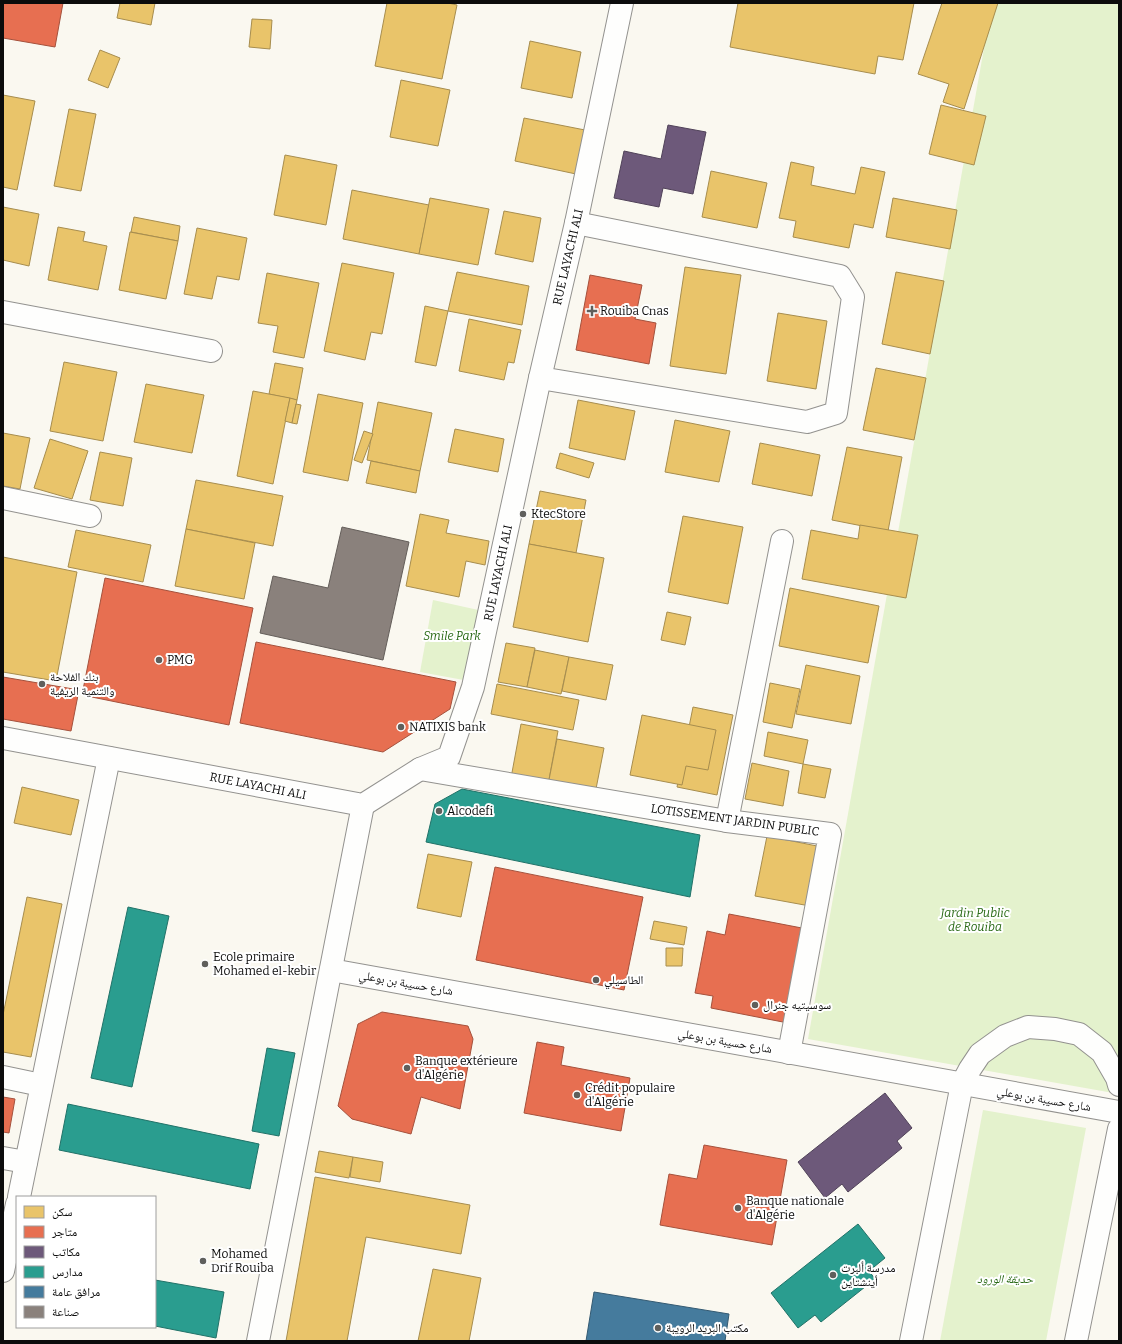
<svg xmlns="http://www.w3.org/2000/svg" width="1122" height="1344" viewBox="0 0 1122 1344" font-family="Bitter,'Noto Naskh Arabic',serif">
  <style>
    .green { fill: #e4f2cd }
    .homes { fill: #e9c46a; stroke: #a78d4e }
    .shops { fill: #e76f51; stroke: #a5513c }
    .offices { fill: #6d597a; stroke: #504259 }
    .schools { fill: #2a9d8f; stroke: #217268 }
    .public { fill: #457b9d; stroke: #345a72 }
    .industry { fill: #8a817c; stroke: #645e5a }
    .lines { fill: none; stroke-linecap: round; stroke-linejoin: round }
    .minor-casing { stroke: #93928f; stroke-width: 24 }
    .minor { stroke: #fefefd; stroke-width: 22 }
    .poi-dot { fill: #5f5f5c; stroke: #fff; stroke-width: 1.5 }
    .labels { text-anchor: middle; stroke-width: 4; stroke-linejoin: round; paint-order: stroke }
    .street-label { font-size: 12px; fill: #0c0c0c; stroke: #fff }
    .poi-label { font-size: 12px; fill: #0c0c0c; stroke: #fff; text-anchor: start }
    .park-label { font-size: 12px; font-style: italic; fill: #2a6a16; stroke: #fff }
  </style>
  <rect width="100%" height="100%" fill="#faf8f0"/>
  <g class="green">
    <polygon points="992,3 1119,3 1119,1094 808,1039"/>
    <polygon points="433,600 483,611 469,681 420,672"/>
    <polygon points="983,1110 1086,1128 1046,1341 940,1341"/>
  </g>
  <g class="homes">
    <polygon points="120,3 155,3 151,25 117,18"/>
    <polygon points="387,3 448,3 457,5 442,79 375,66"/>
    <polygon points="738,3 914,3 903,60 878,56 875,74 730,47"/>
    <polygon points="942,3 998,3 964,109 943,102 949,84 918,74"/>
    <polygon points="252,19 272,20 270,49 249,47"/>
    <polygon points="530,41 581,52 572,98 521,88"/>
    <polygon points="100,50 120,58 108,88 88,80"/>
    <polygon points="401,80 450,90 438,146 390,137"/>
    <polygon points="3,95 35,101 17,190 3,187"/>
    <polygon points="941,105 986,116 974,165 929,154"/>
    <polygon points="69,109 96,114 81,191 54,186"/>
    <polygon points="524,118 585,130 576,174 515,161"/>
    <polygon points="285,155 337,165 326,225 274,215"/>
    <polygon points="791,162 814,167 811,185 855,194 861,167 885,172 873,228 854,224 849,248 793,237 796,221 779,218"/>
    <polygon points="711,171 767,183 757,228 702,217"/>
    <polygon points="352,190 429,205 419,254 343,239"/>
    <polygon points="430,198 489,209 478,265 419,254"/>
    <polygon points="893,198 957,210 950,249 886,237"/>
    <polygon points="3,207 39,214 29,266 3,260"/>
    <polygon points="504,211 541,218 533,262 495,254"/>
    <polygon points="134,217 180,226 178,241 131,232"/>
    <polygon points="58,227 85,232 83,241 107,246 98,290 48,280"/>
    <polygon points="197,228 247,238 239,280 217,276 212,299 184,294"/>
    <polygon points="130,232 178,241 166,299 119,290"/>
    <polygon points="342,263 394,273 382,334 371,332 365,360 324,351"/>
    <polygon points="685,267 741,275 726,374 670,366"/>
    <polygon points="457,272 529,286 522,325 448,311"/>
    <polygon points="896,272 944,281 930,354 882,344"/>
    <polygon points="267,273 319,283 304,358 273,352 278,326 258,323"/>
    <polygon points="425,306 448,311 436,366 415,362"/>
    <polygon points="778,313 827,321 816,389 767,381"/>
    <polygon points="469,319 521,330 514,363 508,362 504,380 459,371"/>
    <polygon points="64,362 117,372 103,441 50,431"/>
    <polygon points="275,363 303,368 297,400 269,394"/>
    <polygon points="876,368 926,378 914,440 863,430"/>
    <polygon points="146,384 204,395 192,453 134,442"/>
    <polygon points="253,391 290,398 273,484 237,476"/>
    <polygon points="318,394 363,403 348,481 303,472"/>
    <polygon points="290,398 297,400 292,423 285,421"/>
    <polygon points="578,400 635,411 625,460 569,448"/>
    <polygon points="378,402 432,413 420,471 367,460"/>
    <polygon points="296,404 301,405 297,424 292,423"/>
    <polygon points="675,420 730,431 719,482 665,472"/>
    <polygon points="455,429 504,439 498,472 448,462"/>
    <polygon points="364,431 373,434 362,463 354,460"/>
    <polygon points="3,433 30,438 20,489 3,486"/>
    <polygon points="50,439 88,451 72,499 34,488"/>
    <polygon points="760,443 820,455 812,496 752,484"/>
    <polygon points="847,447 902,457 888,531 832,520"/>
    <polygon points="100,452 132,458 123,506 90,500"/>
    <polygon points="560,453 594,463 589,478 556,468"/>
    <polygon points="371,461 420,471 416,493 366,483"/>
    <polygon points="196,480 283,496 273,546 186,529"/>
    <polygon points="540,491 586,500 576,553 529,544"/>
    <polygon points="420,514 449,520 446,533 489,541 485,565 466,561 459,597 406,586"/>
    <polygon points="683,516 743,527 728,604 668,592"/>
    <polygon points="860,525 918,535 906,598 802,579 811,530 858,539"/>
    <polygon points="186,529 255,543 244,599 175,586"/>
    <polygon points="76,530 151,545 143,582 68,567"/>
    <polygon points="529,544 604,558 588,642 513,627"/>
    <polygon points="3,557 77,572 56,681 3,672"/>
    <polygon points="790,588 879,606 868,663 779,646"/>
    <polygon points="667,612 691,617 685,645 661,640"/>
    <polygon points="506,643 535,648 527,687 498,682"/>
    <polygon points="535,650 569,657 561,694 527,687"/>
    <polygon points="569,657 613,665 606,700 562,691"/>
    <polygon points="806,665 860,676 851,724 796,714"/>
    <polygon points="770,683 800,689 792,728 763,722"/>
    <polygon points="497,684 579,700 573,730 491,714"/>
    <polygon points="693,707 733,715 717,795 677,787"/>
    <polygon points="642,715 716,730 708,770 686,766 682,785 630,775"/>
    <polygon points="521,724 558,731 548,785 511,778"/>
    <polygon points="768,732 808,740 803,764 764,756"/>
    <polygon points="557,739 604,748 595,794 548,785"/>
    <polygon points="752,763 789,771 783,806 745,799"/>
    <polygon points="803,764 831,769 825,798 798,793"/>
    <polygon points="22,787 79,800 71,835 14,823"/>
    <polygon points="767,836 822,847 810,906 755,896"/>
    <polygon points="428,854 472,862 461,917 417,908"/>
    <polygon points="27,897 62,904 31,1057 3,1052 3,1015"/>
    <polygon points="654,921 687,927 684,945 650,939"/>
    <polygon points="666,948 683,948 682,966 666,966"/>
    <polygon points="319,1151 353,1157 349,1178 315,1172"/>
    <polygon points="353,1157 383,1162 380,1182 350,1177"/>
    <polygon points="315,1177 470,1205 461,1254 366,1237 347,1341 286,1341"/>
    <polygon points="433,1269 481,1278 469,1341 418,1341"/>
  </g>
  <g class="shops">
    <polygon points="3,3 63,3 55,47 3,38"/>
    <polygon points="590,275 642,285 635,319 656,323 649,364 576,350"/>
    <polygon points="105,578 253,608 229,725 82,695"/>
    <polygon points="256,642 456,682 450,709 383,752 240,723"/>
    <polygon points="3,677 79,690 71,731 3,719"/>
    <polygon points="495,867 643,897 624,990 476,960"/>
    <polygon points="729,914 807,929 788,1023 711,1008 713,996 695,993 707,931 725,935"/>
    <polygon points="382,1012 468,1026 473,1039 460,1109 421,1097 411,1134 352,1119 338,1106 358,1024"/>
    <polygon points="537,1042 564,1047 561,1065 630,1078 621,1131 524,1113"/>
    <polygon points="3,1097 15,1099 9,1133 3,1132"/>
    <polygon points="704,1145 787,1160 772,1245 660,1225 669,1174 697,1179"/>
  </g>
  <g class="offices">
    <polygon points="668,125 706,132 693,194 663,188 659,207 614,198 624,151 661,159"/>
    <polygon points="885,1093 912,1128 897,1141 902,1148 848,1192 842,1184 825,1198 798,1162"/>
  </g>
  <g class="schools">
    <polygon points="462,789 700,835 690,897 426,842 435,804"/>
    <polygon points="128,907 169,916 132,1087 91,1078"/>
    <polygon points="267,1048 295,1053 279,1136 252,1131"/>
    <polygon points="68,1104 259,1144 250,1189 59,1150"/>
    <polygon points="858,1224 885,1258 869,1271 875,1279 821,1322 815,1315 798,1328 771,1293"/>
    <polygon points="155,1280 224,1292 216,1338 155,1326"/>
  </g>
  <polygon class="public" points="594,1292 729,1314 725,1341 586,1341"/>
  <polygon class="industry" points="342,527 409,542 383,660 260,633 273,576 328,588"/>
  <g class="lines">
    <g class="minor-casing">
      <g id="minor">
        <polyline points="3,312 211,351"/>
        <polyline points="540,378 807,422 836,413 853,297 840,276 576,223"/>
        <polyline points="3,498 90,516"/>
        <polyline points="3,738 363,805 420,769 449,757 473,687 540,378 576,223 622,3"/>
        <polyline points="420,769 727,821 830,834 789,1053"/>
        <polyline points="727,821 782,541"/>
        <polyline points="331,970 1119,1112"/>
        <polyline points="3,1077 41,1085"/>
        <polyline points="3,1158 26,1162"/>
        <polyline points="19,1197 109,758"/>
        <polyline points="3,1271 17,1204"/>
        <polyline points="258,1341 363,805"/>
        <polyline points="911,1341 962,1084 970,1069 980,1054 1005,1036 1028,1027 1055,1029 1079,1034 1102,1052 1117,1078 1119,1085"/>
        <polyline points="1076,1341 1119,1129"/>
      </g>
    </g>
    <use href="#minor" class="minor"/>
  </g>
  <g class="poi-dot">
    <path d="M590 305h4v4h4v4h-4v4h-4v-4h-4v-4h4z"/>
    <circle cx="523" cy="514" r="4"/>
    <circle cx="159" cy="660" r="4"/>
    <circle cx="42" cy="684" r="4"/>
    <circle cx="401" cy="727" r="4"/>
    <circle cx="439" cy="811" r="4"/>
    <circle cx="205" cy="964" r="4"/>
    <circle cx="596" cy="980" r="4"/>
    <circle cx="755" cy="1005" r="4"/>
    <circle cx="407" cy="1068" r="4"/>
    <circle cx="577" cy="1095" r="4"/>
    <circle cx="738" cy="1208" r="4"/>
    <circle cx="203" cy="1261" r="4"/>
    <circle cx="833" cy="1275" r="4"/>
    <circle cx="658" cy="1328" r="4"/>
  </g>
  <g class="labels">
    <g class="street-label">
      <text transform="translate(568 257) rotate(-77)" y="4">RUE LAYACHI ALI</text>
      <text transform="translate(498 573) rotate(-78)" y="4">RUE LAYACHI ALI</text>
      <text transform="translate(258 786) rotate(11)" y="4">RUE LAYACHI ALI</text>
      <text transform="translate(735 820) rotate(8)" y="4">LOTISSEMENT JARDIN PUBLIC</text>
      <text transform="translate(406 983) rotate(10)" y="4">شارع حسيبة بن بوعلي</text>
      <text transform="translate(725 1041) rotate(10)" y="4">شارع حسيبة بن بوعلي</text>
      <text transform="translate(1044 1099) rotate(10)" y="4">شارع حسيبة بن بوعلي</text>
    </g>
    <g class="poi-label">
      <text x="600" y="315">Rouiba Cnas</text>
      <text x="531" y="518">KtecStore</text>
      <text x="167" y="664">PMG</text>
      <text x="50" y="681">بنك الفلاحة<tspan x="50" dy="14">والتنمية الريفية</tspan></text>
      <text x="409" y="731">NATIXIS bank</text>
      <text x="447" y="815">Alcodefi</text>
      <text x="213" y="961">Ecole primaire<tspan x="213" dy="14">Mohamed el-kebir</tspan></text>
      <text x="604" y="984">الطاسيلي</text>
      <text x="763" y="1009">سوسيتيه جنرال</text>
      <text x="415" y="1065">Banque extérieure<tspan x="415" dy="14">d'Algérie</tspan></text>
      <text x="585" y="1092">Crédit populaire<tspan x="585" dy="14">d'Algérie</tspan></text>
      <text x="746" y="1205">Banque nationale<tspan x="746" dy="14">d'Algérie</tspan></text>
      <text x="211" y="1258">Mohamed<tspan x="211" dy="14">Drif Rouiba</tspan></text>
      <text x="841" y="1272">مدرسة ألبرت<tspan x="841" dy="14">أينشتاين</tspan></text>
      <text x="666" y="1332">مكتب البريد الرويبة</text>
    </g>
    <g class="park-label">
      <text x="452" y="640">Smile Park</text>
      <text x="975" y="917">Jardin Public<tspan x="975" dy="14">de Rouiba</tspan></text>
      <text x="1005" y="1283">حديقة الورود</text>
    </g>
  </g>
  <rect width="1122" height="1344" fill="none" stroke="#0c0c0c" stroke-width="8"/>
  <rect x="16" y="1196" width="140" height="132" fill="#ffffff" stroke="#9e9e9e"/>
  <rect x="24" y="1206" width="20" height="12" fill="#e9c46a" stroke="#9e9e9e"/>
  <text x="52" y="1216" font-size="12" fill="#0c0c0c">سكن</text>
  <rect x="24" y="1226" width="20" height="12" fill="#e76f51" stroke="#9e9e9e"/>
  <text x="52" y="1236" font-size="12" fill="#0c0c0c">متاجر</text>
  <rect x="24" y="1246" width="20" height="12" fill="#6d597a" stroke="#9e9e9e"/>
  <text x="52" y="1256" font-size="12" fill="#0c0c0c">مكاتب</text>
  <rect x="24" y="1266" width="20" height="12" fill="#2a9d8f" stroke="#9e9e9e"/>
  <text x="52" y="1276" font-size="12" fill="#0c0c0c">مدارس</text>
  <rect x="24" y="1286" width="20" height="12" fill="#457b9d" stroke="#9e9e9e"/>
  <text x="52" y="1296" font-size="12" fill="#0c0c0c">مرافق عامة</text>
  <rect x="24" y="1306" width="20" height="12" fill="#8a817c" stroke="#9e9e9e"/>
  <text x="52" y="1316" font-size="12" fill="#0c0c0c">صناعة</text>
</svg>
